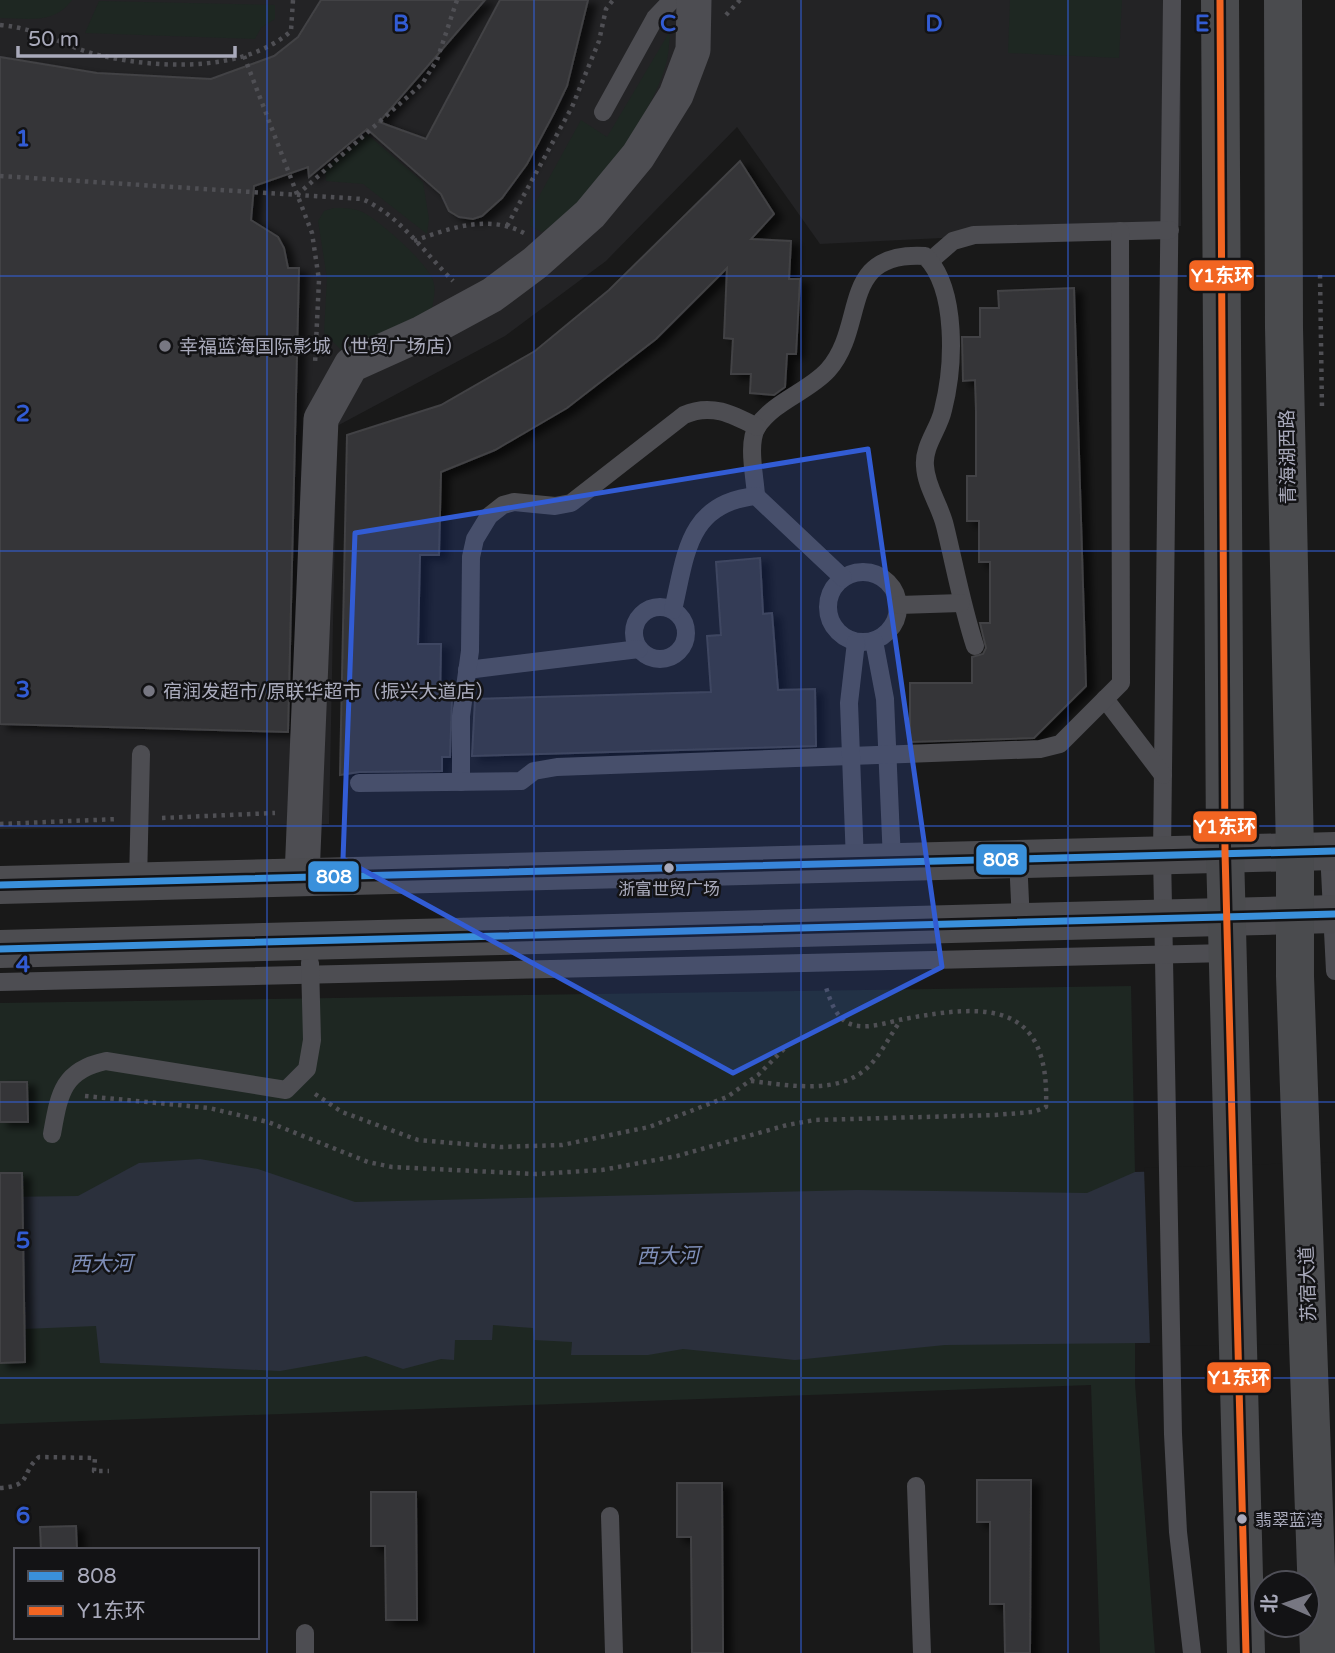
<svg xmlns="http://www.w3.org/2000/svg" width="1335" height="1653" viewBox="0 0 1335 1653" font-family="'Varela Round','Noto Sans SC',sans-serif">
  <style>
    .built { fill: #232325 }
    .green { fill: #1e2722 }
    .water { fill: #2b303c }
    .pier { fill: #191919 }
    .building { fill: #353537; stroke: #424245; stroke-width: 2; filter: url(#shadow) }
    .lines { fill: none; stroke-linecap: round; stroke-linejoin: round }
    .path { stroke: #4f4f54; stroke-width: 4.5; stroke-dasharray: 3.5 5; stroke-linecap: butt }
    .lane { stroke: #4d4d52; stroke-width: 18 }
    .street { stroke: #4d4d52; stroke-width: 35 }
    .secondary { stroke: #4c4c50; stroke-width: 38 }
    .primary { stroke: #4a4b4e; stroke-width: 38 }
    .bus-1-casing { stroke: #131315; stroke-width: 12 }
    .bus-2-casing { stroke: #131315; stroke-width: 12 }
    .bus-1 { stroke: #3a90db; stroke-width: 7 }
    .bus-2 { stroke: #f26522; stroke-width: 7 }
    .marked { fill: #325cd4; fill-opacity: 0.2; stroke: #325cd4; stroke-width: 5; stroke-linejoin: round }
    .grid { fill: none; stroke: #325cd4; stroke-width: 2; stroke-opacity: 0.55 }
    .poi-dot { fill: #777782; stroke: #131315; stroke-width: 2.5 }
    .bus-dot { fill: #a9aabb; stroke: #131315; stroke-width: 2.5 }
    .labels { text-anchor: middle; stroke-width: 5; stroke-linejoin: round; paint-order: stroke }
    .bus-label { font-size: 17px; fill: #a9aabb; stroke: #131315 }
    .poi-label { font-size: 19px; fill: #a9aabb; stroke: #131315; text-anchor: start }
    .street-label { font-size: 19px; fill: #a9aabb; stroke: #131315 }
    .water-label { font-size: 21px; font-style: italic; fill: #7e8eb8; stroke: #131315 }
    .grid-label { font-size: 23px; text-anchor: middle; font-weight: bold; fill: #325cd4; stroke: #131315; stroke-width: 5; stroke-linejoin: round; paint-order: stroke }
    .line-badge { stroke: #131315; stroke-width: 2.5 }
    .badge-label { font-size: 19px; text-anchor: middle; font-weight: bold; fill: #fff }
  </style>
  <defs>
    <filter id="shadow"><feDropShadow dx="8" dy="4.5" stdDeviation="3.5" flood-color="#0009"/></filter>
  </defs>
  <rect width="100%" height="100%" fill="#191919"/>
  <polygon class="built" points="0,0 1181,0 1181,226 820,244 737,127 606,261 505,336 337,426 329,824 0,829"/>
  <g class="green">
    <path d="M0 0H72C54 25 27 18 0 18Z"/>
    <polygon points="1010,0 1122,0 1119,58 1008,53"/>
    <polygon points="99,1 275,5 275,19 261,28 255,39 85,33"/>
    <path d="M670 31C669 42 669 54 666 64 653 114 587 207 542 232L530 226 532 209 581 120 607 137Z"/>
    <polygon points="367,134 423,182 429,219 427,234 363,184 326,181 325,169"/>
    <path d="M334 208C345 208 357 208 366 214 384 225 421 258 431 276 437 287 434 297 432 309L343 352 324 333 327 278 318 221 324 211Z"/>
    <polygon points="1131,986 1135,1172 1135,1383 1155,1653 1100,1653 1091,1385 0,1424 0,1003"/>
  </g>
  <polygon class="water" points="200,1159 258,1169 355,1202 857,1190 1087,1193 1135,1172 1335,1166 1335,1341 945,1345 795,1360 683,1349 648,1355 571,1355 572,1342 534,1340 533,1328 493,1325 492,1340 455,1340 454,1360 441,1359 403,1369 366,1356 280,1371 100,1363 96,1326 0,1330 0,1197 78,1196 139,1163"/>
  <polygon class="pier" points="1335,1162 1335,1344 1150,1346 1144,1168"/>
  <g class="building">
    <polygon points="321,0 485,0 379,122 426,139 500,0 588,0 567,86 554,113 527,164 502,198 482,216 473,219 459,217 449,211 441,194 367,129 309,177 308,167 254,186 251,220 278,237 284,248 288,268 299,268 288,732 0,724 0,57 97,73 211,79 274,56 298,37"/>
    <polygon points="740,161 774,214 751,239 791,241 789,279 800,279 796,354 787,354 785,387 774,395 750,393 751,374 731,374 733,339 724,338 727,268 656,339 567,408 495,450 441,472 439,555 420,555 418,644 441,644 440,700 452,699 450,757 442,757 442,771 359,772 340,775 347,435 441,405 535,351 609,290"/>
    <polygon points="1074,288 1086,686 1034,738 910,742 910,683 972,683 972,657 983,654 986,648 980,623 990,623 990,562 979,562 979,521 967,521 967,476 976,476 976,411 975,380 963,381 962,337 980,337 980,308 999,308 998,291"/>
    <polygon points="760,558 763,614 772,613 778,690 815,689 816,746 472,756 475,699 711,692 707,636 721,635 716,562"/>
    <polygon points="0,1082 27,1082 28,1122 0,1122"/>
    <polygon points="0,1173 22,1173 25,1362 0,1363"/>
    <polygon points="977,1480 1031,1480 1030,1653 1005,1653 1004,1604 990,1604 990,1522 977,1522"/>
    <polygon points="677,1483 722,1483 723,1653 692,1653 691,1537 677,1537"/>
    <polygon points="371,1492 416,1492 417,1620 386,1620 385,1546 371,1546"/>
    <polygon points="76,1526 77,1550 41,1550 40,1527"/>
  </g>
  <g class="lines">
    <g class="path">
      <polyline points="726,15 740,0"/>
      <path d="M0 25C44 29 65 48 103 56 161 69 245 72 291 31L293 0"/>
      <polyline points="244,56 312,233 319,280 315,364"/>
      <path d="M0 176 362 199C398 214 425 253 453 281"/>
      <polyline points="297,195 422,84 437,60 457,0"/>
      <polyline points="507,226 572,107 599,41 606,9 613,0"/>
      <path d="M414 241C450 228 488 214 524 233"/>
      <polyline points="1320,275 1322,409"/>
      <polyline points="162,818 275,813"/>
      <polyline points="0,824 118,819"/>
      <path d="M751 1081C788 1085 836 1095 866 1069 880 1057 890 1035 901 1020"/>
      <polyline points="315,1094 342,1112 418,1140 500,1147 562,1145 649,1127 727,1097 758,1075 785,1048"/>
      <path d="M85 1096 209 1108 268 1122 368 1162 392 1167 536 1174 602 1170 677 1156 787 1125 815 1120 995 1115 1033 1112 1046 1107C1050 1002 989 1003 904 1019 887 1022 863 1032 846 1022 834 1014 829 997 825 984"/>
      <path d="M0 1488C33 1486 20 1473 39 1457L95 1458 94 1471H109"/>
    </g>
    <g class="lane">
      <polyline points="1172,0 1162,854 1173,1434 1178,1532 1192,1653"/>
      <polyline points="603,112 655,18 672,0"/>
      <polyline points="930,261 953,241 974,235 1170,230"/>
      <path d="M756 496C755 477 747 443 757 427 774 401 808 392 828 370 868 325 837 251 925 256 958 289 954 367 943 410 939 429 923 446 925 466 926 487 940 505 945 526 955 567 962 606 975 646"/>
      <circle cx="863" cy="607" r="35"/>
      <polyline points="899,605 961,603"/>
      <circle cx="660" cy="633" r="26"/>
      <path d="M673 610C686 555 687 503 756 496L843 578"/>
      <polyline points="874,641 885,699 892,861"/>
      <polyline points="467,670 639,649"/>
      <polyline points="1105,699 1163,775"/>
      <path d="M461 782V716L470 651 471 557 475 539 489 516 503 505 514 502 555 506 571 503 684 415C711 403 732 414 757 427"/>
      <polyline points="359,783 521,781 534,771 557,767 1040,749 1060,744 1121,683 1120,231"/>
      <polyline points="1329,851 1335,971"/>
      <polyline points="1018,858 1021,923"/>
      <polyline points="855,862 849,703 856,642"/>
      <polyline points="138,882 141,754"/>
      <polyline points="0,982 1228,953"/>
      <path d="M52 1134C59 1095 62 1070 106 1061L286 1090 307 1069 312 1040 310 963"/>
      <polyline points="916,1486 922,1653"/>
      <polyline points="610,1516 614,1653"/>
      <polyline points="305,1633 305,1653"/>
    </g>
    <polyline class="street" points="302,877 321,419 351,365 422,333 492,295 535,263 590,214 638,156 676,95 693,50 694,0"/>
    <g class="secondary">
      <polyline points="0,885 1335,851"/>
      <polyline points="0,949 1335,914"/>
    </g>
    <g class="primary">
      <polyline points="1220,0 1225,852 1246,1653"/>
      <polyline points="1283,0 1284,328 1295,852 1295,976 1319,1653"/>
    </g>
    <g class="bus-1-casing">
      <g id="bus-1">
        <polyline points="0,885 1335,851"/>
        <polyline points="0,949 1335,914"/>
      </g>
    </g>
    <g class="bus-2-casing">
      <polyline id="bus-2" points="1220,0 1225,852 1246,1653"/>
    </g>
    <use href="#bus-1" class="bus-1"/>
    <use href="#bus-2" class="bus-2"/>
  </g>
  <path class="marked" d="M868 449 942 967 733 1073 343 859 355 533Z"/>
  <path class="grid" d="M267 0V1653M534 0V1653M801 0V1653M1068 0V1653M0 276H1335M0 551H1335M0 826H1335M0 1102H1335M0 1378H1335"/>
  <g class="poi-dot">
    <circle cx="165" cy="346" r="7"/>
    <circle cx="149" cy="691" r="7"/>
  </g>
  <g class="bus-dot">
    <circle cx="669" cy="868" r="6"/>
    <circle cx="1242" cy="1519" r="6"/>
  </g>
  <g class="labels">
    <g class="bus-label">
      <text x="669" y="895">浙富世贸广场</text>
      <text x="1255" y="1526" text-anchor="start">翡翠蓝湾</text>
    </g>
    <g class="poi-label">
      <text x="179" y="353">幸福蓝海国际影城（世贸广场店）</text>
      <text x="163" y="698">宿润发超市/原联华超市（振兴大道店）</text>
    </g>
    <g class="street-label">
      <text transform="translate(1287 457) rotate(-91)" y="7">青海湖西路</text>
      <text transform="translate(1307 1284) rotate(-92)" y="7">苏宿大道</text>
    </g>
    <g class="water-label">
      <text transform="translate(668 1256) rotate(-1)" y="7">西大河</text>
      <text transform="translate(101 1264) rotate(-1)" y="7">西大河</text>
    </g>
  </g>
  <g class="grid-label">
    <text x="401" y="31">B</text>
    <text x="668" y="31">C</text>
    <text x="934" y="31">D</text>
    <text x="1202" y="31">E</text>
    <text x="23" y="146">1</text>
    <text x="23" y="421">2</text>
    <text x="23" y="697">3</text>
    <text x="23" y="972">4</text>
    <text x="23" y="1248">5</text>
    <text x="23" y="1523">6</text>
  </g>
  <g class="line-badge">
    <rect x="1188" y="259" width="67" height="33" rx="7" fill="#f26522"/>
    <rect x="1192" y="810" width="66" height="33" rx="7" fill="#f26522"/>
    <rect x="975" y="843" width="53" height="33" rx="7" fill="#3a90db"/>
    <rect x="307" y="860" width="53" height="33" rx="7" fill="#3a90db"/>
    <rect x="1206" y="1361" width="66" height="33" rx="7" fill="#f26522"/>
  </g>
  <g class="badge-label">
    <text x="1222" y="282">Y1东环</text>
    <text x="1225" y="833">Y1东环</text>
    <text x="1001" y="866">808</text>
    <text x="334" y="883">808</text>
    <text x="1239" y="1384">Y1东环</text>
  </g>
  <rect x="14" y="1548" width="245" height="91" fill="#131315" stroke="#4f4f57" stroke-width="2"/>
  <rect x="28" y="1571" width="35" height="10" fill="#3a90db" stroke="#4f4f57" stroke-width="2"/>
  <text x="77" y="1583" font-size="21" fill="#a9aabb">808</text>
  <rect x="28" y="1606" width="35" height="10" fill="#f26522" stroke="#4f4f57" stroke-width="2"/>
  <text x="77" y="1618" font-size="21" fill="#a9aabb">Y1东环</text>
  <g transform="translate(1286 1604) rotate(272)"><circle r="33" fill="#131315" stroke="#4f4f57" stroke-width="2"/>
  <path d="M0-5L12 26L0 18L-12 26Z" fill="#777782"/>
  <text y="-10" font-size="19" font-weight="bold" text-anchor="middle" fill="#a9aabb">北</text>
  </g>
  <path d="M18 46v10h217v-10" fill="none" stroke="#a9aabb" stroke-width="3.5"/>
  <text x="28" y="46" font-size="21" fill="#a9aabb" stroke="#131315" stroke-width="5" paint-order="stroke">50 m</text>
</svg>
